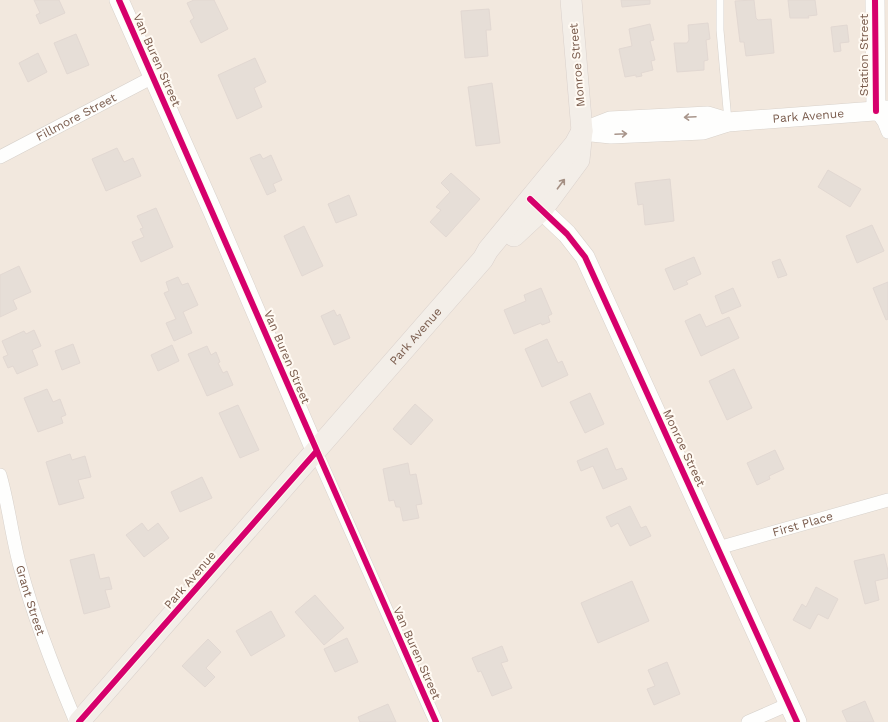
<svg xmlns="http://www.w3.org/2000/svg" width="888" height="722" viewBox="0 0 888 722" font-family="'Work Sans',sans-serif">
  <style>
    .residential { fill: #f2e8de }
    .building { fill: #e6ded7; stroke: #e2d8d2 }
    .lines { fill: none; stroke-linecap: round; stroke-linejoin: round }
    .lane-casing { stroke: #d7d1cb; stroke-width: 8 }
    .street-casing { stroke: #d7d1cb; stroke-width: 14 }
    .secondary-casing { stroke: #d9d2cb; stroke-width: 20 }
    .primary-casing { stroke: #dad1cc; stroke-width: 22 }
    .lane { stroke: #fefefd; stroke-width: 7 }
    .street { stroke: #fefefd; stroke-width: 13 }
    .secondary { stroke: #fefefd; stroke-width: 19 }
    .primary { stroke: #f3eee8; stroke-width: 21 }
    .cycleway-casing { stroke: #fffaf3; stroke-width: 8 }
    .cycleway { stroke: #d6006c; stroke-width: 6 }
    .oneway { stroke: #a8958b }
    .oneway2 { stroke: #a48f83 }
    .labels { text-anchor: middle; stroke-width: 4; stroke-linejoin: round; paint-order: stroke }
    .street-label { font-size: 12px; fill: #7a5c4d; stroke: #fffaf3 }
  </style>
  <rect width="100%" height="100%" fill="#f9f5f0"/>
  <rect class="residential" x="0" y="0" width="888" height="722"/>
  <g class="building">
    <polygon points="34,0 59,0 65,13 40,24 36,15 40,13"/>
    <polygon points="194,0 214,0 228,29 201,43 190,21 194,18 187,3"/>
    <polygon points="621,0 650,0 650,4 622,7"/>
    <polygon points="754,0 756,18 758,20 771,19 774,53 746,56 744,42 740,42 735,1"/>
    <polygon points="788,0 815,0 817,15 808,16 809,18 790,18"/>
    <polygon points="489,9 491,30 486,30 488,56 465,58 461,11"/>
    <polygon points="708,23 710,39 706,40 708,60 704,61 704,70 677,72 674,43 687,43 689,40 688,25"/>
    <polygon points="650,24 654,40 650,41 655,60 651,61 653,70 641,73 642,76 636,77 636,75 625,77 619,49 632,46 629,29"/>
    <polygon points="847,25 849,42 840,43 841,51 834,52 831,27"/>
    <polygon points="76,34 89,65 67,74 54,43"/>
    <polygon points="38,53 47,72 28,82 19,63"/>
    <polygon points="255,58 266,82 254,88 262,107 237,119 218,75"/>
    <polygon points="492,83 500,143 476,146 468,87"/>
    <polygon points="117,148 124,162 133,158 141,176 106,191 92,159"/>
    <polygon points="260,154 263,159 271,155 282,180 273,184 276,191 267,195 250,158"/>
    <polygon points="828,170 861,189 850,207 818,187"/>
    <polygon points="451,173 480,199 446,237 430,222 441,210 436,207 450,192 441,183"/>
    <polygon points="670,179 674,221 645,225 643,204 638,205 635,183"/>
    <polygon points="349,195 357,215 336,223 328,204"/>
    <polygon points="156,208 173,247 141,262 132,242 144,237 140,229 143,228 137,216"/>
    <polygon points="872,225 884,251 857,263 846,236"/>
    <polygon points="304,226 323,266 302,276 284,236"/>
    <polygon points="694,257 701,274 686,281 688,284 674,290 665,269"/>
    <polygon points="780,259 787,275 778,278 772,262"/>
    <polygon points="19,266 31,292 13,300 17,309 0,317 0,275"/>
    <polygon points="178,277 182,285 188,283 198,305 183,312 192,333 174,341 166,323 176,319 164,293 169,291 166,282"/>
    <polygon points="888,282 888,319 886,320 873,288"/>
    <polygon points="541,288 552,314 548,316 550,322 542,325 541,323 514,334 504,310 526,301 524,295"/>
    <polygon points="733,288 741,306 722,314 715,296"/>
    <polygon points="334,310 337,316 340,314 350,338 334,345 321,316"/>
    <polygon points="700,314 706,327 729,317 739,338 701,356 685,321"/>
    <polygon points="34,330 41,346 32,350 38,365 17,374 13,366 8,368 3,357 8,355 2,341 24,331 26,334"/>
    <polygon points="547,339 558,363 562,361 568,375 542,387 525,349"/>
    <polygon points="73,344 80,363 62,370 55,351"/>
    <polygon points="172,345 179,361 158,371 151,355"/>
    <polygon points="207,346 211,355 216,352 220,362 218,363 223,373 227,371 233,385 207,396 188,354"/>
    <polygon points="734,369 752,408 727,420 709,381"/>
    <polygon points="47,389 53,402 60,399 66,415 61,417 63,423 38,432 24,398"/>
    <polygon points="590,393 604,424 585,433 570,402"/>
    <polygon points="415,404 433,420 411,445 393,429"/>
    <polygon points="238,405 259,450 240,458 219,413"/>
    <polygon points="607,448 616,470 622,468 627,479 603,489 593,466 581,471 577,461"/>
    <polygon points="775,450 784,469 769,476 770,479 757,485 747,463"/>
    <polygon points="70,454 72,460 85,456 91,477 78,480 84,498 59,505 46,462"/>
    <polygon points="408,463 410,475 416,474 422,504 416,505 419,518 403,521 400,507 396,507 394,500 389,501 383,469"/>
    <polygon points="202,477 212,498 180,512 171,492"/>
    <polygon points="630,506 641,528 646,526 651,536 630,546 618,523 611,527 606,517"/>
    <polygon points="142,523 148,531 158,523 169,538 144,557 126,535"/>
    <polygon points="94,554 100,579 109,577 112,589 105,590 110,607 84,614 70,560"/>
    <polygon points="884,554 888,571 888,578 875,581 879,600 865,604 854,561"/>
    <polygon points="632,581 649,621 598,643 581,603"/>
    <polygon points="816,587 838,599 828,619 818,614 810,629 793,620 802,604 806,607"/>
    <polygon points="315,595 344,628 324,645 295,612"/>
    <polygon points="271,611 285,636 251,656 236,631"/>
    <polygon points="347,638 358,662 335,672 324,649"/>
    <polygon points="208,639 221,652 206,668 215,677 205,687 182,666"/>
    <polygon points="502,646 508,661 501,663 512,688 492,696 481,671 478,672 472,658"/>
    <polygon points="667,662 680,694 654,705 647,689 655,686 648,670"/>
    <polygon points="865,701 874,722 847,722 842,711"/>
    <polygon points="388,704 396,722 360,722 358,717"/>
  </g>
  <g class="lines">
    <g class="lane-casing">
      <polyline id="lane" points="720,0 720,30 728,121"/>
    </g>
    <g class="street-casing">
      <g id="street">
        <polyline points="876,111 884,122 888,132"/>
        <path id="s1" d="M0 157 153 77"/>
        <polyline points="316,452 436,722"/>
        <path id="s2" d="M0 475C9 506 12 539 21 570 35 622 55 672 76 722"/>
        <path id="s3" d="M718 548 888 500"/>
        <polyline points="748,722 789,704"/>
      </g>
    </g>
    <g class="secondary-casing">
      <g id="secondary">
        <polyline points="119,0 213,212 316,452"/>
        <polyline points="875,0 876,111"/>
        <polyline points="592,128 610,121 708,116 728,122"/>
        <path id="s4" d="M582 131 611 134 703 130 728 122 888 110"/>
        <polyline points="531,200 567,234 585,257 797,722"/>
      </g>
    </g>
    <g class="primary-casing">
      <g id="primary">
        <polyline points="514,236 542,210 579,160 582,131 571,0"/>
        <path id="s5" d="M79 722 483 259 488 250 575 144 582 131"/>
      </g>
    </g>
    <use href="#lane" class="lane"/>
    <use href="#street" class="street"/>
    <use href="#secondary" class="secondary"/>
    <use href="#primary" class="primary"/>
    <g class="cycleway-casing">
      <g id="cycleway">
        <path d="M119 0C226 240 329 482 436 722"/>
        <polyline points="875,0 876,111"/>
        <polyline points="530,199 567,234 585,257 797,722"/>
        <polyline points="79,722 316,452"/>
      </g>
    </g>
    <use href="#cycleway" class="cycleway"/>
  </g>
  <defs><path id="oneway-shaft" d="M-6 0H5M1.5-3L5.5 0L1.5 3" fill="none" stroke-width="1.6" stroke-linecap="round" stroke-linejoin="round"/></defs>
  <g class="oneway">
    <use href="#oneway-shaft" transform="translate(690 117) rotate(177)"/>
    <use href="#oneway-shaft" transform="translate(621 134) rotate(-3)"/>
  </g>
  <use class="oneway2" href="#oneway-shaft" transform="translate(561 184) rotate(-53)"/>
  <g class="labels">
    <g class="street-label">
      <text transform="translate(864 55) rotate(-90)" y="4">Station Street</text>
      <text transform="translate(157 60) rotate(66)" y="4">Van Buren Street</text>
      <text transform="translate(577 65) rotate(-95)" y="4">Monroe Street</text>
      <text dy="4" stroke="none"><textPath href="#s4" startOffset="228">Park Avenue</textPath></text>
      <text dy="4" stroke="none"><textPath href="#s1" startOffset="86">Fillmore Street</textPath></text>
      <text dy="4" stroke="none"><textPath href="#s5" startOffset="512">Park Avenue</textPath></text>
      <text transform="translate(287 357) rotate(67)" y="4">Van Buren Street</text>
      <text transform="translate(684 448) rotate(65)" y="4">Monroe Street</text>
      <text dy="4" stroke="none"><textPath href="#s3" startOffset="88">First Place</textPath></text>
      <text transform="translate(190 580) rotate(-49)" y="4">Park Avenue</text>
      <text dy="4" stroke="none"><textPath href="#s2" startOffset="129">Grant Street</textPath></text>
      <text transform="translate(417 653) rotate(66)" y="4">Van Buren Street</text>
    </g>
  </g>
</svg>
